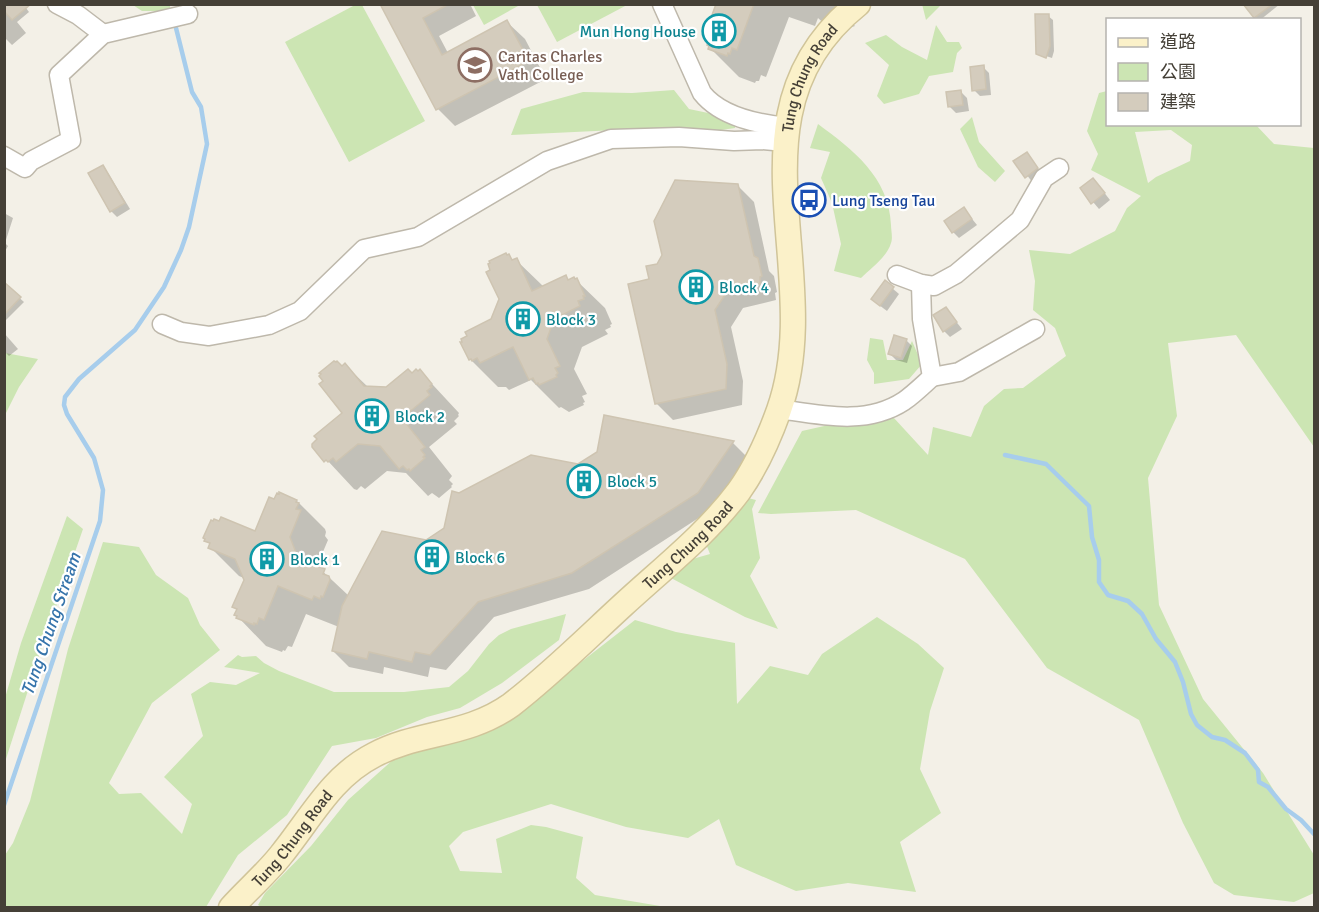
<svg xmlns="http://www.w3.org/2000/svg" width="1319" height="912" viewBox="0 0 1319 912" font-family="Signika,'Noto Sans TC',sans-serif">
  <style>
    .green { fill: #cce5b3; fill-rule: evenodd }
    .shadow { fill: #0003 }
    .lines { fill: none; stroke-linecap: round; stroke-linejoin: round }
    .stream { stroke: #a7cdec; stroke-width: 4.5 }
    .building { fill: #d4ccbd; stroke: #cec4b1; stroke-width: 1.5 }
    .street-casing { stroke: #beb8ab; stroke-width: 21 }
    .secondary-casing { stroke: #d0c499; stroke-width: 27 }
    .street { stroke: #fff; stroke-width: 18 }
    .secondary { stroke: #fbf1c9; stroke-width: 24 }
    .labels { text-anchor: middle; stroke-width: 4.5; stroke-linejoin: round; paint-order: stroke }
    .culture-label { font-size: 16px; fill: #0d838f; stroke: #fff; text-anchor: start }
    .education-label { font-size: 16px; fill: #785e54; stroke: #fff; text-anchor: start }
    .street-label { font-size: 16px; fill: #454037; stroke: #fff }
    .transit-label { font-size: 16px; fill: #164399; stroke: #fff; text-anchor: start }
    .water-label { font-size: 18px; font-style: italic; fill: #3674ab; stroke: #fff }
  </style>
  <rect width="100%" height="100%" fill="#f3f0e7"/>
  <g class="green">
    <polygon points="517,4 518,6 484,25 473,5"/>
    <polygon points="922,4 941,4 941,5 926,20"/>
    <polygon points="133,5 170,5 170,11 142,11"/>
    <polygon points="355,5 362,5 425,121 349,162 285,42"/>
    <polygon points="537,5 627,5 557,42"/>
    <polygon points="936,25 947,42 959,42 962,48 957,53 953,72 929,76 919,94 884,104 877,96 889,65 865,43 886,35 902,47 927,60"/>
    <polygon points="674,90 689,109 737,119 735,128 701,133 638,129 511,135 521,109 583,92 632,93"/>
    <path d="M1107 91 1108 124 1256 125 1274 144 1314 148V447L1236 335 1168 343 1177 416 1148 478 1159 605 1203 699 1263 773 1314 855V893L1294 902 1234 895 1214 883 1183 823 1139 720 1047 668 965 559 856 510 771 514 758 513 802 431 842 422 882 405 928 455 933 427 971 437 984 406 1004 389 1023 388 1066 356 1055 328 1033 310 1035 281 1029 250 1070 254 1115 231 1127 208 1141 196 1091 170 1098 154 1087 131 1099 93ZM1171 130 1192 145 1190 161 1156 177 1148 183 1135 132Z"/>
    <polygon points="972,117 979,142 1005,171 995,182 978,167 960,129"/>
    <path d="M818 124C853 150 889 177 891 225 891 230 893 238 891 243 887 257 870 269 861 278L834 271 841 244 832 203 821 178 830 152 810 148Z"/>
    <polygon points="870,338 883,340 887,360 903,360 912,341 922,364 909,379 874,384 874,373 867,360"/>
    <polygon points="5,353 38,359 19,387 5,415"/>
    <polygon points="744,497 756,500 752,509 760,558 750,576 778,629 745,617 671,578 675,564 710,554 704,539"/>
    <polygon points="67,516 83,529 41,650 5,762 5,698 21,643"/>
    <polygon points="103,542 139,547 156,575 188,598 200,625 220,650 152,703 109,783 119,794 141,793 182,834 192,804 164,777 203,736 191,694 210,682 236,685 260,673 224,667 238,655 242,657 256,656 264,663 279,671 334,692 404,692 449,687 468,671 489,644 499,635 511,629 566,614 559,640 502,683 460,708 427,717 376,738 332,746 287,815 238,855 206,907 5,907 5,855 13,843 30,801 68,649"/>
    <polygon points="877,617 918,644 944,668 930,711 920,769 941,813 900,842 916,892 848,883 796,891 736,865 719,819 688,838 626,827 551,804 463,832 449,846 460,871 502,873 496,839 531,825 546,827 583,837 576,878 595,895 666,907 263,908 258,905 265,893 311,846 348,800 395,758 517,712 635,620 676,632 735,643 737,704 770,666 808,675 822,654"/>
  </g>
  <g class="shadow">
    <polygon points="4,4 23,4 29,12 17,22 26,33 12,45 4,37"/>
    <polygon points="382,4 470,4 476,16 439,36 448,53 507,22 525,39 546,79 455,126 438,109"/>
    <polygon points="718,4 834,4 855,26 834,33 818,18 815,26 789,17 766,77 761,75 759,81 756,81 755,83 739,77 710,48 710,41 706,37"/>
    <polygon points="1245,4 1280,4 1260,20 1255,17"/>
    <polygon points="1048,16 1053,20 1054,51 1052,58 1040,54 1040,56 1038,54"/>
    <polygon points="983,67 989,73 991,95 980,96 974,90"/>
    <polygon points="961,92 967,98 969,111 956,113 950,107 948,94"/>
    <polygon points="1026,154 1043,175 1033,183 1016,161"/>
    <polygon points="102,167 108,173 130,209 117,217 111,211"/>
    <polygon points="737,185 754,202 769,271 774,276 777,292 775,293 776,300 743,308 731,327 743,381 742,405 673,420 657,404 651,281 658,265"/>
    <polygon points="1099,186 1110,200 1099,209 1082,189"/>
    <polygon points="964,209 977,225 959,238 953,232"/>
    <polygon points="4,213 13,218 5,243 8,246 4,253"/>
    <polygon points="509,256 514,261 516,260 544,287 566,277 569,281 576,280 605,308 612,324 610,325 611,327 605,330 608,334 582,347 574,369 587,394 582,396 585,402 583,403 584,405 569,412 561,407 559,408 531,380 509,390 506,387 498,387 470,359 493,321 500,299"/>
    <polygon points="885,282 899,294 887,311 879,305"/>
    <polygon points="4,284 24,302 4,322"/>
    <polygon points="946,309 962,329 950,337 944,331"/>
    <polygon points="4,333 18,349 9,356 4,351"/>
    <polygon points="906,340 912,346 907,363 896,360 890,354"/>
    <polygon points="345,365 368,387 387,389 420,371 459,413 458,415 459,416 454,421 457,424 429,447 452,476 449,480 453,484 451,486 452,487 439,498 432,493 428,496 406,473 387,471 365,489 361,486 357,490 354,489 314,446 345,413 342,367"/>
    <polygon points="605,417 733,443 749,459 714,508 589,589 494,617 446,670 430,667 428,677 384,667 383,674 349,667 333,651 339,627 306,614 292,647 288,646 285,651 283,650 282,652 266,646 238,617 238,610 234,607 246,579 239,576 210,547 211,545 206,541 256,533 280,494 297,501 325,529 326,532 325,536 328,540 317,566 349,596 446,529 459,494 579,466 598,453"/>
  </g>
  <g class="lines">
    <g class="stream">
      <polyline points="1005,455 1046,464 1089,506 1092,537 1099,560 1099,582 1108,595 1128,601 1142,614 1156,639 1175,662 1183,682 1191,714 1197,725 1212,737 1225,740 1245,753 1258,770 1259,782 1268,787 1286,809 1301,820 1314,834"/>
      <polyline points="4,805 100,521 103,490 94,458 67,414 64,405 65,397 79,379 135,330 164,287 181,250 189,227 207,144 201,107 192,92 174,20"/>
    </g>
  </g>
  <g class="building">
    <polygon points="4,4 31,4 12,20 4,11"/>
    <polygon points="380,4 449,4 423,18 442,55 507,20 529,61 436,110"/>
    <polygon points="716,4 754,4 737,50 732,48 730,54 728,53 727,56 708,49 709,46 707,45 709,39 704,37"/>
    <polygon points="1243,4 1273,4 1254,18"/>
    <polygon points="1035,14 1049,14 1050,46 1046,58 1036,54"/>
    <polygon points="984,65 986,89 972,91 970,67"/>
    <polygon points="961,90 963,105 948,107 946,92"/>
    <polygon points="1027,152 1038,168 1025,178 1013,161"/>
    <polygon points="103,165 125,203 110,212 88,173"/>
    <polygon points="1093,178 1105,193 1091,204 1080,188"/>
    <polygon points="675,180 738,184 754,256 758,258 762,276 760,277 760,284 727,292 715,310 727,364 726,389 655,404 628,284 649,279 646,266 657,264 662,255 654,221"/>
    <polygon points="964,207 972,219 952,233 944,221"/>
    <polygon points="506,253 507,255 509,254 512,260 517,258 532,291 566,275 568,280 574,277 575,279 577,278 585,296 583,296 584,299 578,301 580,306 554,319 547,339 560,366 555,368 558,373 556,375 557,377 539,385 538,383 536,384 533,378 529,380 513,347 480,363 477,358 472,361 471,359 469,360 460,342 462,342 461,339 467,336 465,332 491,319 499,299 486,272 490,270 488,264 490,263 489,261"/>
    <polygon points="885,280 894,287 880,306 871,299"/>
    <polygon points="4,282 21,297 4,315"/>
    <polygon points="946,307 957,322 943,332 933,315"/>
    <polygon points="894,335 907,339 901,358 888,354"/>
    <polygon points="334,361 336,362 337,361 342,366 345,363 364,386 386,387 408,369 412,373 416,369 418,371 420,369 432,384 430,386 432,387 427,391 430,395 402,418 425,447 421,450 425,455 423,457 425,458 410,471 409,469 407,470 403,466 399,469 380,446 358,444 336,462 333,458 328,462 326,460 324,462 312,447 312,444 317,439 314,436 342,413 319,384 323,381 319,376 321,374 319,373"/>
    <polygon points="604,415 734,441 698,493 572,573 478,602 430,655 415,652 412,662 369,652 367,659 332,651 342,606 382,531 426,540 444,528 452,491 459,493 531,455 578,464 597,452"/>
    <polygon points="279,492 297,500 296,502 299,503 296,509 301,510 290,537 298,558 325,569 323,574 329,576 330,580 323,597 321,596 320,599 314,596 312,600 278,586 264,620 259,618 257,624 254,623 254,625 236,618 237,616 234,615 237,609 232,607 244,580 235,559 208,548 210,543 204,541 205,539 203,538 211,520 213,521 214,519 219,521 221,517 255,531 269,497 274,499 277,493 279,494"/>
  </g>
  <g class="lines">
    <g class="street-casing">
      <g id="street">
        <polyline points="57,4 78,15 103,34"/>
        <path d="M662 4 702 93C721 117 758 124 787 127"/>
        <polyline points="4,156 25,168 31,161 71,140 59,75 103,34 188,14"/>
        <polyline points="897,275 921,284 934,286 956,274 1020,220 1044,178 1059,168"/>
        <polyline points="162,324 181,332 209,336 269,325 300,311 364,249 418,237 547,161 611,139 679,137 734,141 763,140 785,142"/>
        <polyline points="932,377 959,372 1035,329"/>
        <path d="M779 409C821 415 866 426 904 401 914 394 923 385 932 377L922 319 921 284"/>
      </g>
    </g>
    <g class="secondary-casing">
      <g id="secondary">
        <path id="s1" d="M231 908C247 890 266 874 281 855 311 818 331 777 374 755 419 731 466 737 511 705 550 675 586 639 623 605 662 569 707 534 739 491 756 467 769 438 779 410 828 272 721 113 858 4"/>
      </g>
    </g>
    <use href="#street" class="street"/>
    <use href="#secondary" class="secondary"/>
  </g>
  <defs>
    <g id="building-ring" transform="scale(1.725)"><circle r="9.5" fill="#fff" stroke="#0f9aa8" stroke-width="1.5"/><path d="M-4-6H4V6H1V3H-1V6H-4ZM-2.5-4.3h1.7v1.8h-1.7ZM.8-4.3h1.7v1.8H.8ZM-2.5-1h1.7V.8h-1.7ZM.8-1h1.7V.8H.8Z" fill="#0f9aa8"/></g>
    <g id="school-ring" transform="scale(1.725)"><circle r="9.5" fill="#fff" stroke="#8d6e63" stroke-width="1.5"/><path d="M0-5L7-2L0 1L-7-2ZM-4 1L0 2.5L4 1V4Q0 6-4 4Z" fill="#8d6e63"/></g>
    <g id="bus-ring" transform="scale(1.725)"><circle r="9.5" fill="#fff" stroke="#1a4fb4" stroke-width="1.5"/><path d="M-5-6H5V4H4V6H2V4H-2V6H-4V4H-5ZM-3.5-4V0h7V-4ZM-3.5 1.2v1.5H-2V1.2ZM2 1.2v1.5H3.5V1.2Z" fill="#1a4fb4"/></g>
  </defs>
  <g fill-rule="evenodd">
    <use href="#building-ring" x="719" y="31"/>
    <use href="#school-ring" x="475" y="65"/>
    <use href="#bus-ring" x="809" y="200"/>
    <use href="#building-ring" x="696" y="287"/>
    <use href="#building-ring" x="523" y="319"/>
    <use href="#building-ring" x="372" y="416"/>
    <use href="#building-ring" x="584" y="481"/>
    <use href="#building-ring" x="432" y="557"/>
    <use href="#building-ring" x="267" y="559"/>
  </g>
  <g class="labels">
    <g class="culture-label">
      <text x="696" y="37" text-anchor="end">Mun Hong House</text>
      <text x="719" y="293">Block 4</text>
      <text x="546" y="325">Block 3</text>
      <text x="395" y="422">Block 2</text>
      <text x="607" y="487">Block 5</text>
      <text x="455" y="563">Block 6</text>
      <text x="290" y="565">Block 1</text>
    </g>
    <g class="education-label">
      <text x="498" y="62">Caritas Charles<tspan x="498" dy="18">Vath College</tspan></text>
    </g>
    <g class="street-label">
      <text dy="6" stroke="none"><textPath href="#s1" startOffset="1100">Tung Chung Road</textPath></text>
      <text dy="6" stroke="none"><textPath href="#s1" startOffset="596">Tung Chung Road</textPath></text>
      <text dy="6" stroke="none"><textPath href="#s1" startOffset="93">Tung Chung Road</textPath></text>
    </g>
    <g class="transit-label">
      <text x="832" y="206">Lung Tseng Tau</text>
    </g>
    <g class="water-label">
      <text transform="translate(51 624) rotate(-71)" y="6">Tung Chung Stream</text>
    </g>
  </g>
  <rect width="1319" height="912" fill="none" stroke="#454037" stroke-width="12"/>
  <rect x="1106" y="18" width="195" height="108" fill="#ffffff" stroke="#b5b3af" stroke-width="1.5"/>
  <rect x="1118" y="38" width="30" height="9" fill="#fbf1c9" stroke="#b5b3af" stroke-width="1.5"/>
  <text x="1160" y="48" font-size="18" fill="#454037">道路</text>
  <rect x="1118" y="63" width="30" height="18" fill="#cce5b3" stroke="#b5b3af" stroke-width="1.5"/>
  <text x="1160" y="78" font-size="18" fill="#454037">公園</text>
  <rect x="1118" y="93" width="30" height="18" fill="#d4ccbd" stroke="#b5b3af" stroke-width="1.5"/>
  <text x="1160" y="108" font-size="18" fill="#454037">建築</text>
</svg>
